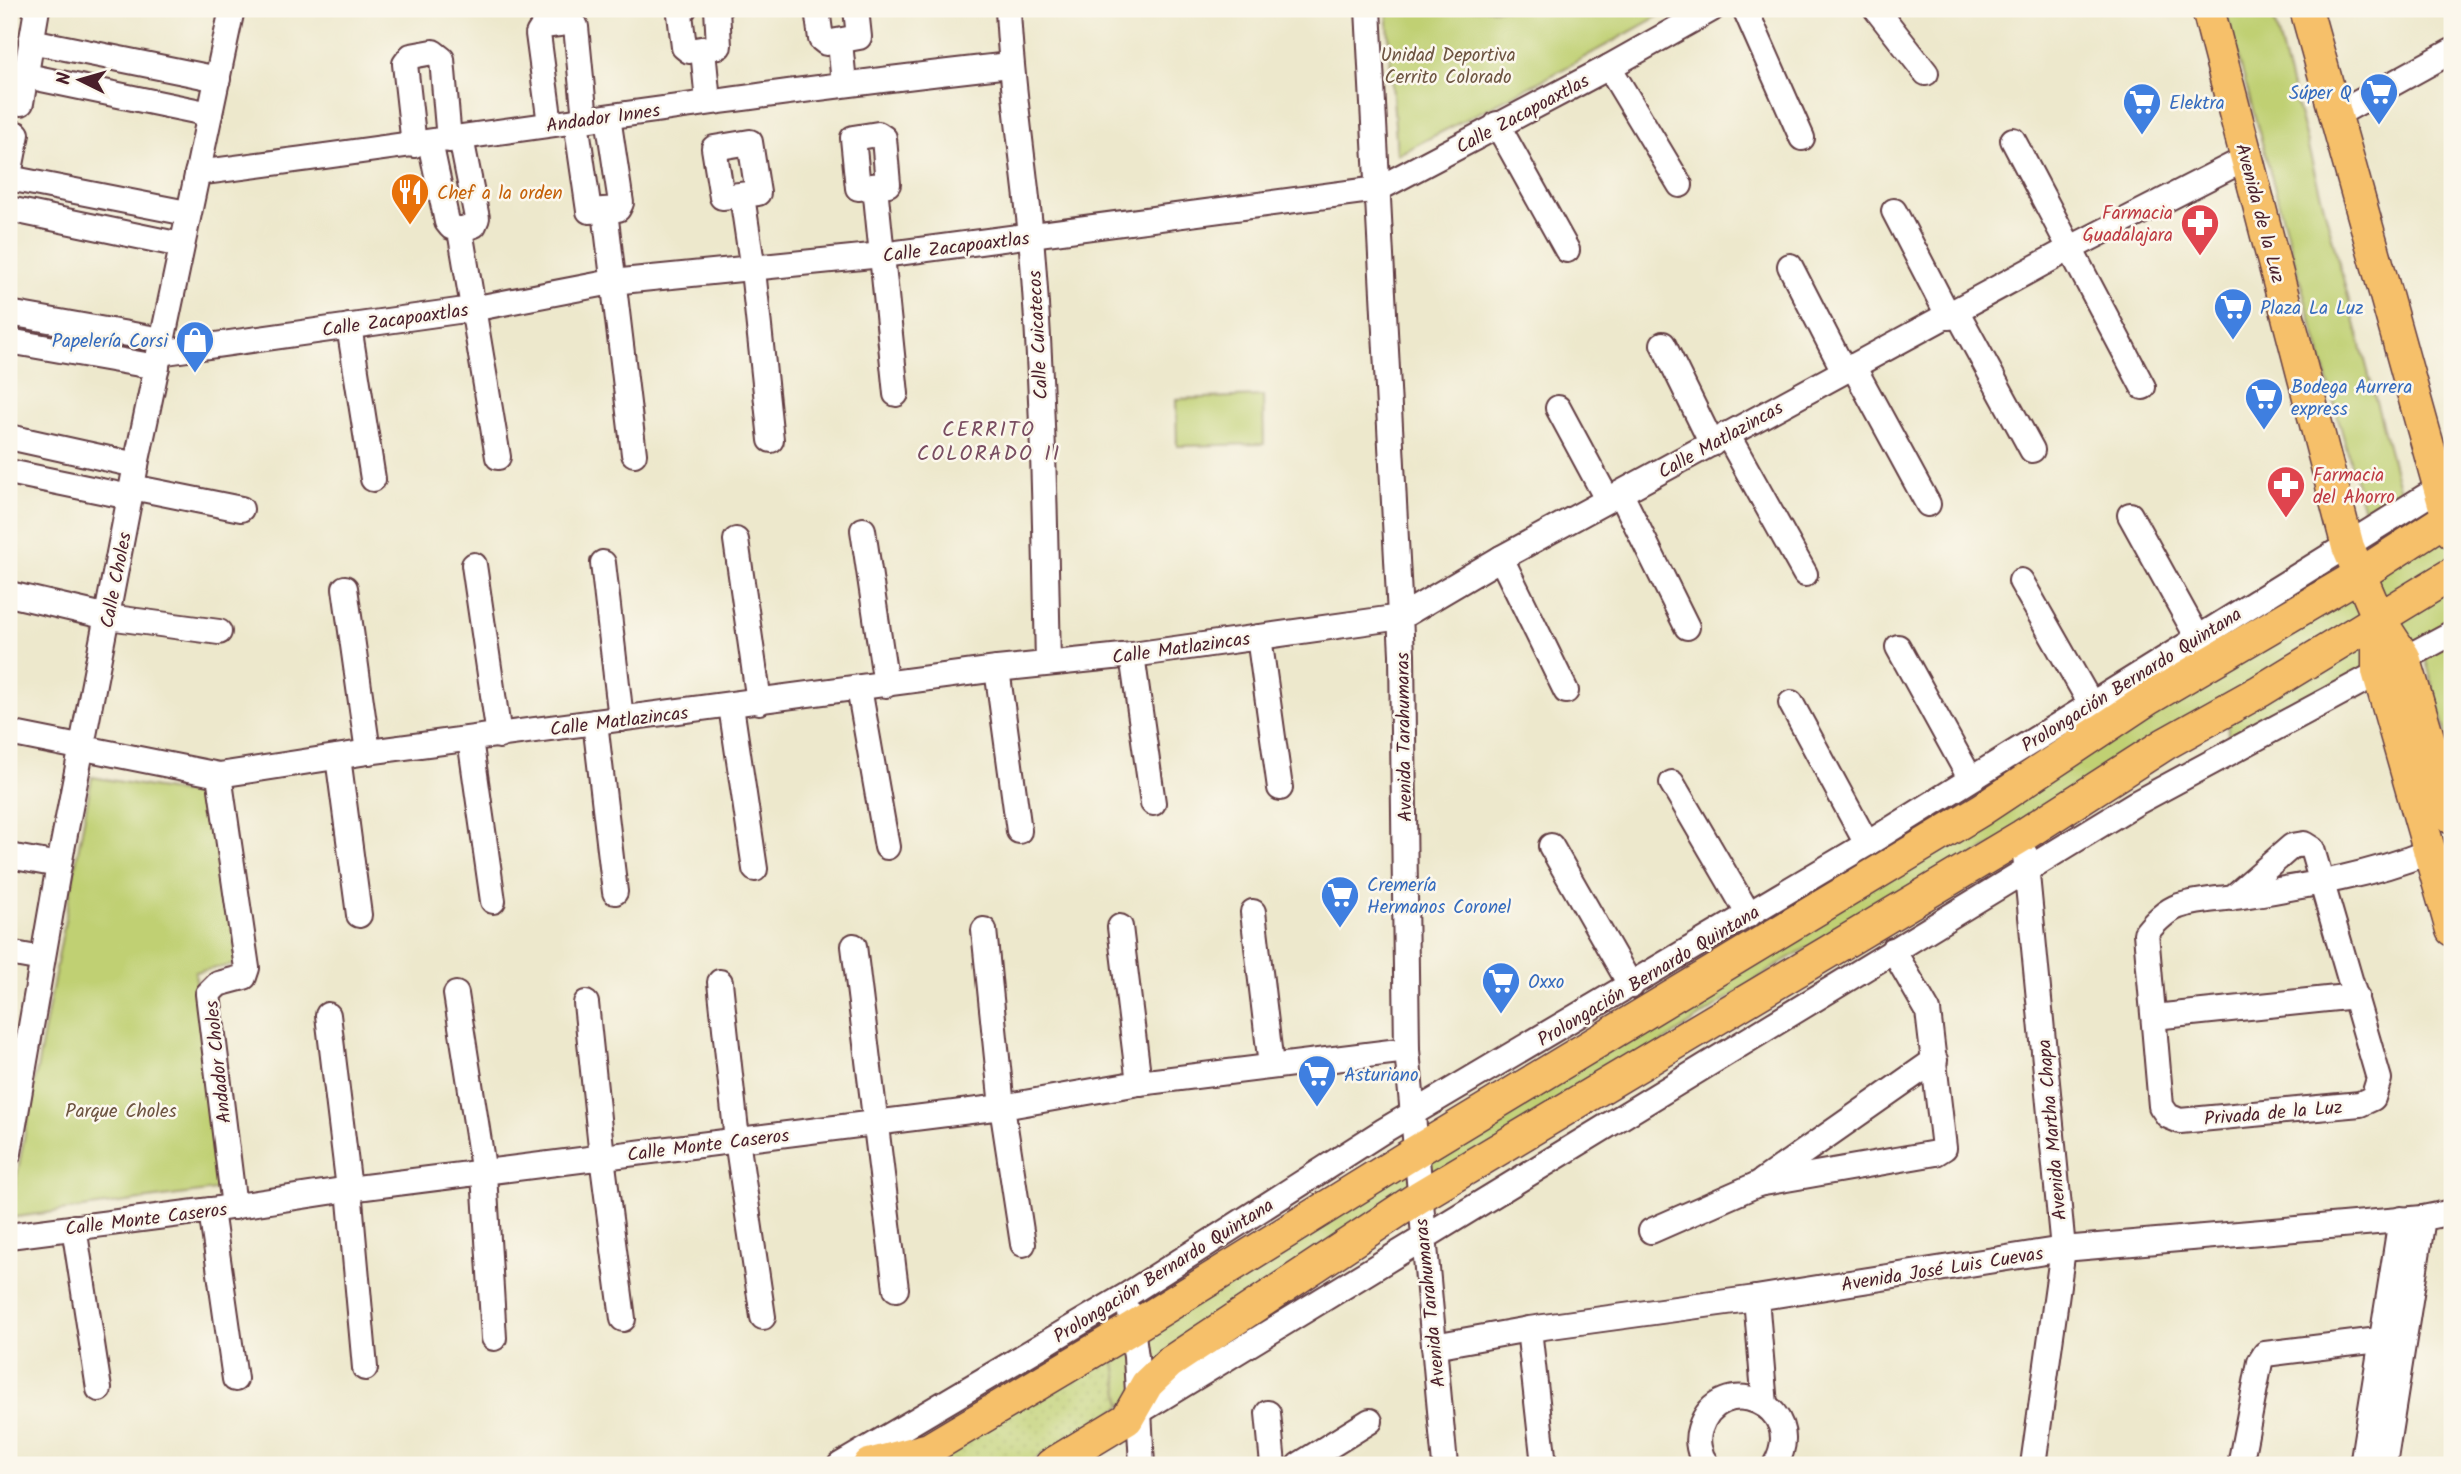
<svg xmlns="http://www.w3.org/2000/svg" width="2461" height="1474" viewBox="0 0 2461 1474" font-family="Kalam,sans-serif">
  <style>
    .grass { fill: url(#grass-dots); stroke: #85784f; stroke-width: 2 }
    .park { fill: #c0d073; stroke: #85784f; stroke-width: 2 }
    .lines { fill: none; stroke-linecap: round; stroke-linejoin: round }
    .minor-casing { stroke: #623d43; stroke-width: 28 }
    .major-casing { stroke: #623d43; stroke-width: 35 }
    .minor { stroke: #fff; stroke-width: 24 }
    .major { stroke: #f6c06b; stroke-width: 32 }
    .labels { text-anchor: middle; stroke-width: 5; stroke-linejoin: round; paint-order: stroke }
    .park-label { font-size: 19px; fill: #6d5441; stroke: #fbf7ec }
    .shop-label { font-size: 19px; fill: #366cbe; stroke: #fbf7ec; text-anchor: start }
    .street-label { font-size: 19px; fill: #4a1f2b; stroke: #fbf7ec }
    .food-label { font-size: 19px; fill: #c56008; stroke: #fbf7ec; text-anchor: start }
    .health-label { font-size: 19px; fill: #be3a42; stroke: #fbf7ec; text-anchor: end }
    .neighbourhood-label { font-size: 21px; letter-spacing: 2px; fill: #794d61; stroke: #fbf7ec }
  </style>
  <defs>
    <pattern id="grass-dots" width="8" height="8" patternUnits="userSpaceOnUse" patternTransform="scale(1.75)"><rect width="8" height="8" fill="#c0d073"/><path d="M2 2h.1M6 6h.1" fill="none" stroke="#a6b264" stroke-width="1.8" stroke-linecap="round"/></pattern>
  </defs>
  <rect width="100%" height="100%" fill="#fbf7ec"/>
  <filter id="ink" filterUnits="userSpaceOnUse"><feTurbulence type="fractalNoise" baseFrequency=".0143" numOctaves="2"/><feDisplacementMap in="SourceGraphic" scale="14" xChannelSelector="R" yChannelSelector="G"/><feConvolveMatrix kernelMatrix="1 2 1 2 8 2 1 2 1" color-interpolation-filters="sRGB"/></filter>
  <filter id="wash" filterUnits="userSpaceOnUse"><feTurbulence type="fractalNoise" baseFrequency=".00686" numOctaves="4" result="noise"/><feDisplacementMap in="SourceGraphic" scale="28" xChannelSelector="R" yChannelSelector="G"/><feGaussianBlur stdDeviation="1.57" result="paint"/><feColorMatrix in="noise" values="0 0 0 0 0 0 0 0 0 0 0 0 0 0 0 0 0 1.4 0 .05"/><feComposite in="paint" operator="in"/></filter>
  <g filter="url(#wash)">
    <rect width="100%" height="100%" fill="#ede8cc"/>
    <polygon class="grass" points="1113,1349 1122,1406 1025,1465 915,1465"/>
    <g class="park">
      <polygon points="1387,9 1671,9 1554,74 1397,155"/>
      <polygon points="2225,9 2271,9 2400,491 2452,463 2452,757 2425,657 2228,736 2228,715 1785,960 1122,1406 1113,1349 2381,563 2360,497"/>
      <polygon points="1263,396 1264,444 1177,446 1176,399"/>
      <polygon points="92,777 193,794 195,784 214,781 238,964 195,972 223,1189 9,1218"/>
    </g>
  </g>
  <g filter="url(#ink)">
    <g class="lines">
      <g class="minor-casing">
        <g id="minor">
          <polyline points="684,9 680,14 684,47 689,51 719,46 717,9"/>
          <polyline points="817,9 821,39 826,43 859,37 856,9"/>
          <path d="M1008 9C1011 85 1024 160 1031 237 1043 378 1045 521 1048 663"/>
          <polyline points="1368,9 1402,654 1407,1050 1445,1465"/>
          <polyline points="1745,9 1802,138"/>
          <polyline points="1876,9 1926,73"/>
          <polyline points="31,41 218,79"/>
          <polyline points="840,42 844,84"/>
          <polyline points="703,50 708,102"/>
          <polyline points="1609,67 1680,185"/>
          <polyline points="27,76 210,114"/>
          <polyline points="21,103 37,9"/>
          <polyline points="2336,115 2452,51"/>
          <polyline points="576,121 589,211 618,209 621,203 608,117"/>
          <polyline points="550,124 538,34 543,26 567,23 576,27 585,119"/>
          <polyline points="1497,124 1567,250"/>
          <polygon points="878,134 884,138 888,184 858,188 853,138"/>
          <polyline points="2013,140 2143,387"/>
          <polyline points="430,142 447,222 451,227 460,230 474,225 477,218 461,138"/>
          <polygon points="750,142 758,193 722,197 714,148"/>
          <polyline points="414,145 405,64 411,56 433,52 442,59 449,140"/>
          <path d="M197 173C468 138 738 95 1010 65"/>
          <polyline points="9,175 17,134"/>
          <polyline points="9,178 187,213"/>
          <polyline points="875,186 896,394"/>
          <polyline points="742,196 753,270 771,440"/>
          <polyline points="9,209 181,245"/>
          <polyline points="605,211 634,454"/>
          <polyline points="1894,211 1949,317"/>
          <polyline points="460,230 498,457"/>
          <polyline points="1790,266 1844,371"/>
          <polyline points="1957,312 2032,450"/>
          <polyline points="9,313 162,340"/>
          <polyline points="349,326 373,479"/>
          <polyline points="9,341 157,367"/>
          <polyline points="1663,344 1712,444"/>
          <polyline points="159,353 472,309 612,282 882,255 1378,189 1609,67 1712,9"/>
          <polyline points="1853,366 1928,504"/>
          <polyline points="1558,408 1607,499"/>
          <polyline points="1727,434 1805,574"/>
          <polyline points="9,437 136,465"/>
          <polyline points="9,472 130,497"/>
          <polyline points="132,487 241,509"/>
          <polyline points="1621,494 1687,627"/>
          <polyline points="2130,515 2198,638"/>
          <polyline points="863,530 886,685"/>
          <polyline points="736,540 759,702"/>
          <polyline points="1501,558 1566,691"/>
          <polyline points="603,563 621,719"/>
          <polyline points="474,565 499,736"/>
          <polyline points="2021,581 2091,704"/>
          <polyline points="345,588 368,752"/>
          <polyline points="9,594 108,617 219,632"/>
          <polyline points="1259,637 1280,788"/>
          <polyline points="1898,647 1970,778"/>
          <polyline points="1132,655 1153,803"/>
          <polyline points="997,669 1019,831"/>
          <polyline points="859,688 887,847"/>
          <polyline points="1791,703 1867,844"/>
          <polyline points="731,706 755,869"/>
          <polyline points="595,722 615,892"/>
          <polyline points="9,733 219,775 368,752 997,669 1132,655 1401,617 1501,558 2069,249 2247,158"/>
          <polyline points="470,739 493,901"/>
          <polyline points="338,757 359,915"/>
          <polyline points="219,775 247,968 244,977 218,984 208,994 234,1207"/>
          <polyline points="1672,783 1749,915"/>
          <polyline points="1551,846 1631,986"/>
          <polyline points="2025,854 2063,1249 2033,1465"/>
          <polyline points="9,856 59,865"/>
          <path d="M2232 898 2292 846 2304 844 2312 849 2379 1079 2373 1098 2360 1104 2180 1121 2168 1116 2161 1106 2146 933C2155 922 2165 911 2179 906 2201 899 2227 899 2249 895 2310 885 2371 875 2428 852"/>
          <polyline points="1253,912 1271,1066"/>
          <polyline points="1120,927 1139,1083"/>
          <polyline points="984,930 1002,1107 1023,1244"/>
          <polyline points="854,946 896,1289"/>
          <polyline points="9,953 42,959"/>
          <polyline points="720,982 737,1140 763,1317"/>
          <polyline points="456,994 484,1174 494,1338"/>
          <polyline points="586,1003 602,1157 623,1319"/>
          <polyline points="328,1015 349,1189 365,1368"/>
          <polyline points="2154,1017 2356,996"/>
          <polyline points="9,1153 59,865 136,465 232,9"/>
          <polyline points="1758,1184 1936,1153 1944,1148 1928,1011 1893,950"/>
          <polyline points="211,1210 235,1379"/>
          <polyline points="74,1227 99,1389"/>
          <polyline points="1651,1231 1758,1184 1935,1060"/>
          <polyline points="9,1236 211,1210 349,1189 1002,1107 1139,1083 1407,1050"/>
          <polyline points="1756,1298 1765,1405"/>
          <polyline points="1130,1313 1136,1357 1142,1465"/>
          <polyline points="1529,1329 1544,1465"/>
          <polyline points="1434,1346 1529,1329 1756,1298 2063,1249 2423,1218 2452,1212"/>
          <polyline points="1268,1413 1273,1465"/>
          <polyline points="1127,1419 2136,803 2452,633"/>
          <polyline points="840,1465 1127,1295 1383,1131 1867,844 2452,480"/>
          <polyline points="1299,1465 1370,1421"/>
          <path d="M1707 1465C1699 1455 1696 1441 1700 1429 1719 1368 1810 1405 1775 1465"/>
          <polyline points="2240,1465 2260,1362 2265,1354 2403,1337"/>
          <polyline points="2362,1465 2401,1219"/>
          <polyline points="2384,1465 2423,1218"/>
        </g>
      </g>
      <g class="major-casing">
        <g id="major">
          <polyline points="2208,9 2348,547 2378,617 2404,657 2452,818"/>
          <polyline points="2306,9 2452,532"/>
          <polyline points="2378,617 2378,671 2452,930"/>
          <polyline points="869,1465 929,1449 1132,1328 1415,1152 1981,810 2148,699 2361,574 2452,515"/>
          <polyline points="1051,1465 1127,1419 1147,1384 1169,1363 1419,1197 2022,836 2165,744 2260,691 2452,574"/>
        </g>
      </g>
      <use href="#minor" class="minor"/>
      <use href="#major" class="major"/>
    </g>
  </g>
  <defs>
    <g id="supermarket-pin" transform="scale(2.0125)"><path d="M0 17L-7.5 6A9.5 9.5 0 1 1 7.5 6Z" fill="#3f7fe0" stroke="#fbf7ec"/><path d="M-6-5.5h2.5l.6 2H6L4.5 2H-2.5L-4.4-4H-6ZM-1.5 3.2a1.3 1.3 0 1 0 .1 0ZM3 3.2a1.3 1.3 0 1 0 .1 0Z" fill="#fff"/></g>
    <g id="restaurant-pin" transform="scale(2.0125)"><path d="M0 17L-7.5 6A9.5 9.5 0 1 1 7.5 6Z" fill="#e8710a" stroke="#fbf7ec"/><path d="M-5-6h1v4h1v-4h1v4h1v-4h1v5L-1.5 .5V6h-2V.5L-5-1ZM5-6V6H3V1.5H1.5Q1.5-4 5-6Z" fill="#fff"/></g>
    <g id="pharmacy-pin" transform="scale(2.0125)"><path d="M0 17L-7.5 6A9.5 9.5 0 1 1 7.5 6Z" fill="#e0444e" stroke="#fbf7ec"/><path d="M-2-6h4v4h4v4h-4v4h-4v-4h-4v-4h4Z" fill="#fff"/></g>
    <g id="shop-pin" transform="scale(2.0125)"><path d="M0 17L-7.5 6A9.5 9.5 0 1 1 7.5 6Z" fill="#3f7fe0" stroke="#fbf7ec"/><path d="M-5-2.5h2.3a2.7 3.5 0 0 1 5.4 0H5L5.5 6h-11ZM-1.5-2.5h3a1.5 2.3 0 0 0-3 0Z" fill="#fff"/></g>
  </defs>
  <g fill-rule="evenodd">
    <use href="#supermarket-pin" x="2379" y="92"/>
    <use href="#supermarket-pin" x="2142" y="102"/>
    <use href="#restaurant-pin" x="410" y="192"/>
    <use href="#pharmacy-pin" x="2200" y="223"/>
    <use href="#supermarket-pin" x="2233" y="307"/>
    <use href="#shop-pin" x="195" y="340"/>
    <use href="#supermarket-pin" x="2264" y="397"/>
    <use href="#pharmacy-pin" x="2286" y="485"/>
    <use href="#supermarket-pin" x="1340" y="895"/>
    <use href="#supermarket-pin" x="1501" y="981"/>
    <use href="#supermarket-pin" x="1317" y="1074"/>
  </g>
  <g class="labels">
    <g class="park-label">
      <text x="1448" y="61">Unidad Deportiva<tspan x="1448" dy="22">Cerrito Colorado</tspan></text>
      <text x="121" y="1117">Parque Choles</text>
    </g>
    <g class="shop-label">
      <text x="2352" y="99" text-anchor="end">Súper Q</text>
      <text x="2169" y="109">Elektra</text>
      <text x="2260" y="314">Plaza La Luz</text>
      <text x="168" y="347" text-anchor="end">Papelería Corsi</text>
      <text x="2291" y="393">Bodega Aurrera<tspan x="2291" dy="22">express</tspan></text>
      <text x="1367" y="891">Cremería<tspan x="1367" dy="22">Hermanos Coronel</tspan></text>
      <text x="1528" y="988">Oxxo</text>
      <text x="1344" y="1081">Asturiano</text>
    </g>
    <g class="street-label">
      <text transform="translate(1522 113) rotate(-28)" y="7">Calle Zacapoaxtlas</text>
      <text transform="translate(603 117) rotate(-8)" y="7">Andador Innes</text>
      <text transform="translate(2261 213) rotate(75)" y="7">Avenida de la Luz</text>
      <text transform="translate(956 246) rotate(-7)" y="7">Calle Zacapoaxtlas</text>
      <text transform="translate(395 319) rotate(-8)" y="7">Calle Zacapoaxtlas</text>
      <text transform="translate(1037 335) rotate(-93)" y="7">Calle Cuicatecos</text>
      <text transform="translate(1720 439) rotate(-29)" y="7">Calle Matlazincas</text>
      <text transform="translate(115 580) rotate(-79)" y="7">Calle Choles</text>
      <text transform="translate(1181 647) rotate(-8)" y="7">Calle Matlazincas</text>
      <text transform="translate(2131 679) rotate(-32)" y="7">Prolongación Bernardo Quintana</text>
      <text transform="translate(619 720) rotate(-7)" y="7">Calle Matlazincas</text>
      <text transform="translate(1403 737) rotate(-91)" y="7">Avenida Tarahumaras</text>
      <text transform="translate(1648 975) rotate(-31)" y="7">Prolongación Bernardo Quintana</text>
      <text transform="translate(217 1062) rotate(-96)" y="7">Andador Choles</text>
      <text transform="translate(2273 1112) rotate(-5)" y="7">Privada de la Luz</text>
      <text transform="translate(2051 1130) rotate(-95)" y="7">Avenida Martha Chapa</text>
      <text transform="translate(708 1144) rotate(-7)" y="7">Calle Monte Caseros</text>
      <text transform="translate(146 1218) rotate(-7)" y="7">Calle Monte Caseros</text>
      <text transform="translate(1942 1268) rotate(-9)" y="7">Avenida José Luis Cuevas</text>
      <text transform="translate(1163 1270) rotate(-32)" y="7">Prolongación Bernardo Quintana</text>
      <text transform="translate(1429 1303) rotate(-96)" y="7">Avenida Tarahumaras</text>
    </g>
    <g class="food-label">
      <text x="437" y="199">Chef a la orden</text>
    </g>
    <g class="health-label">
      <text x="2173" y="219">Farmacia<tspan x="2173" dy="22">Guadalajara</tspan></text>
      <text x="2313" y="481" text-anchor="start">Farmacia<tspan x="2313" dy="22">del Ahorro</tspan></text>
    </g>
    <g class="neighbourhood-label">
      <text x="989" y="436">CERRITO<tspan x="989" dy="24">COLORADO II</tspan></text>
    </g>
  </g>
  <rect width="2461" height="1474" fill="none" stroke="#fbf7ec" stroke-width="35"/>
  <g transform="translate(80 80) rotate(275)" stroke="#fbf7ec" stroke-width="5" paint-order="stroke">
  <path d="M0-5L12 26L0 18L-12 26Z" fill="#4a1f2b"/>
  <text y="-10" font-size="19" font-weight="bold" text-anchor="middle" fill="#4a1f2b">N</text>
  </g>
</svg>
